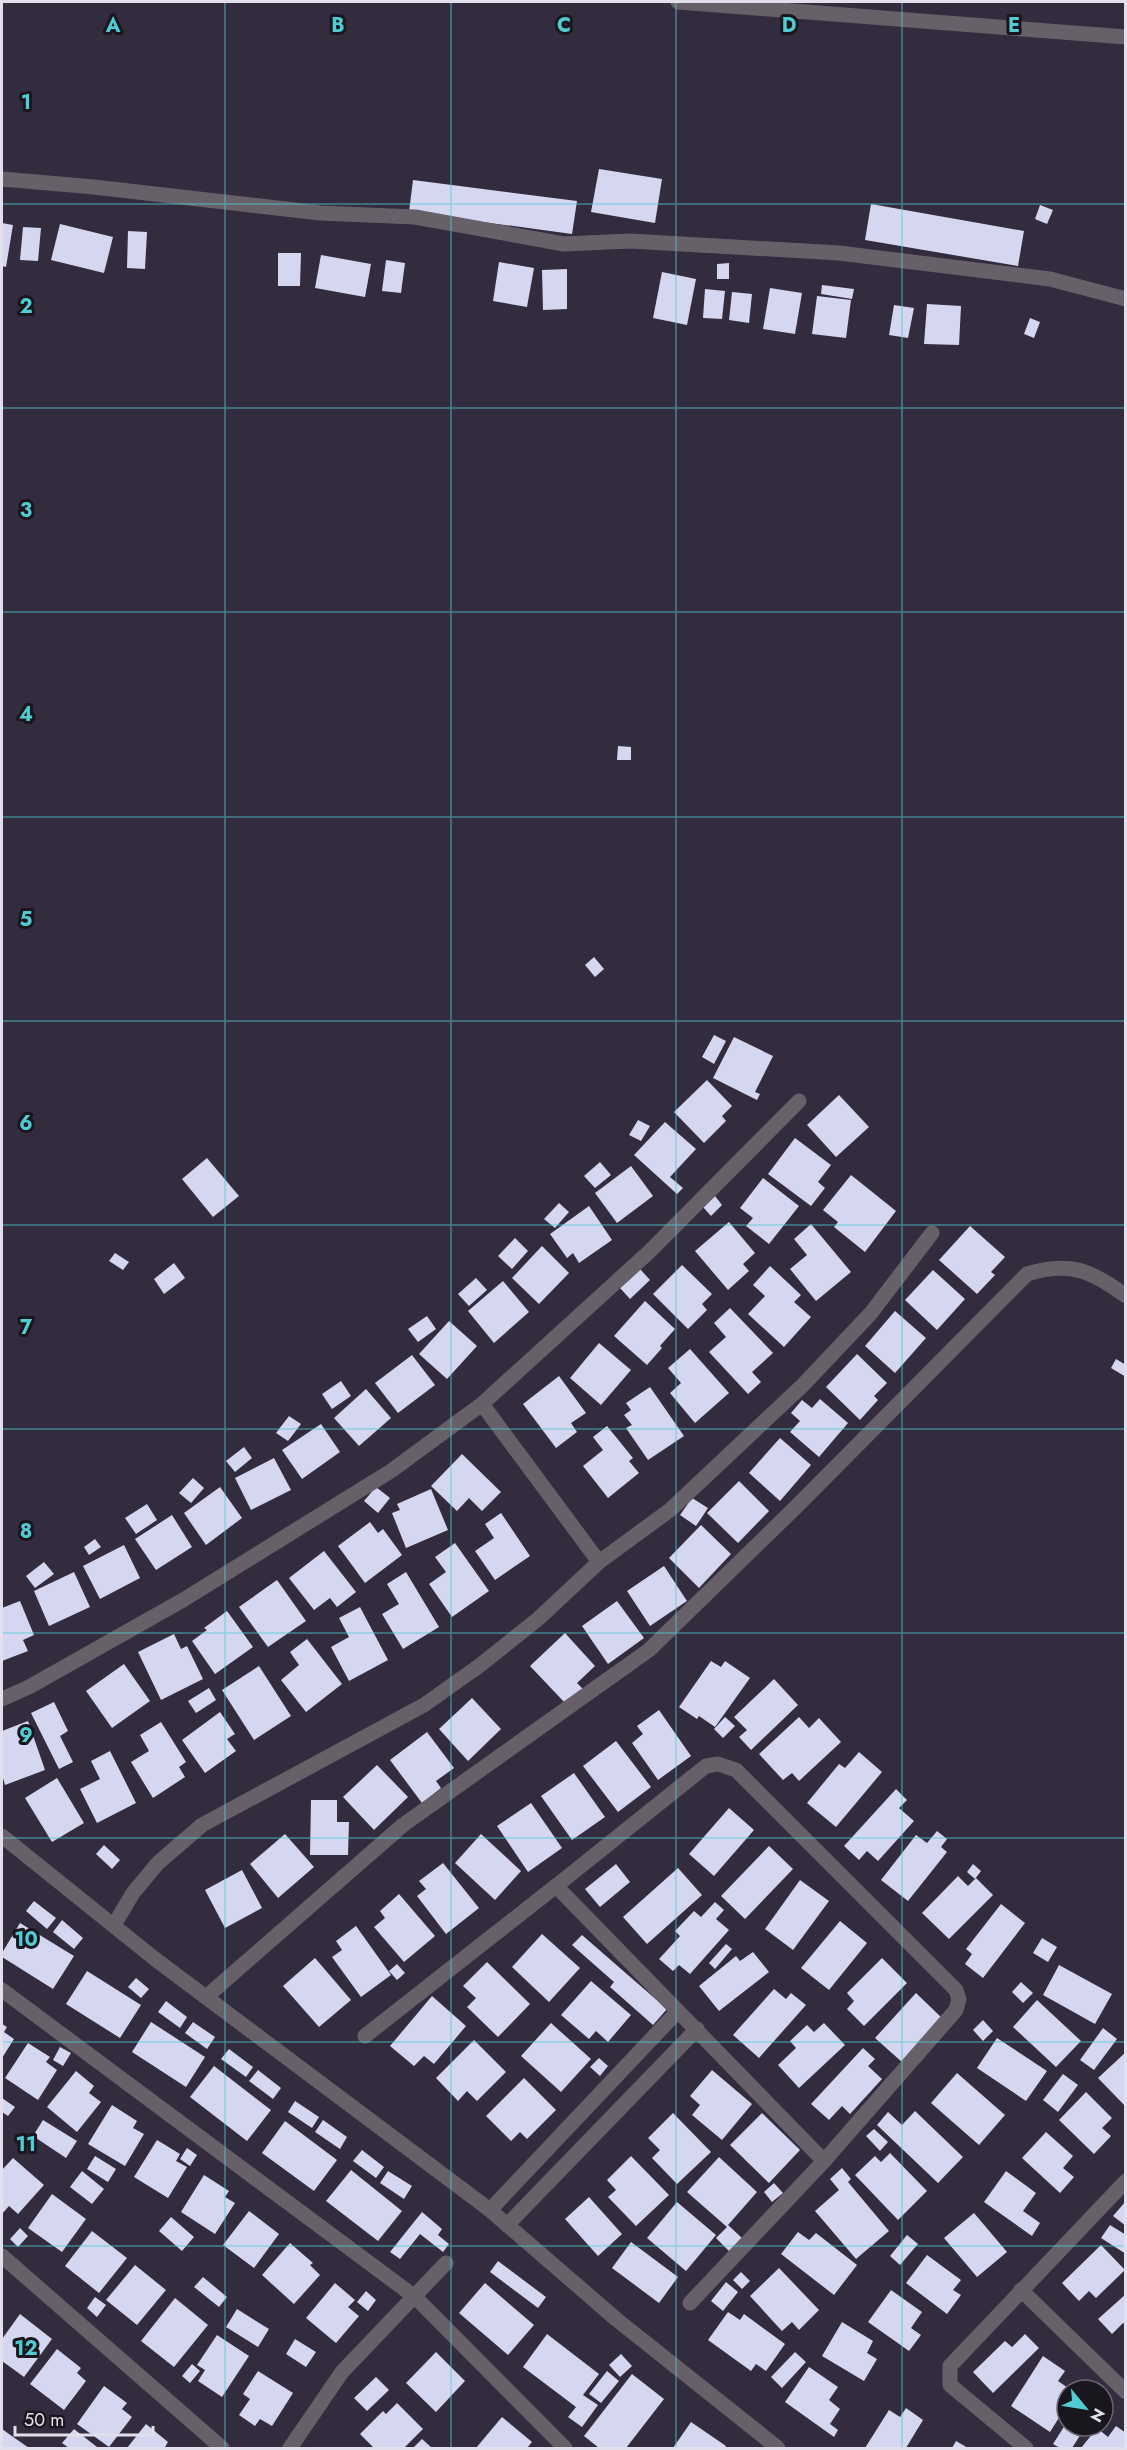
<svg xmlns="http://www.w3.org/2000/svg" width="1127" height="2450" viewBox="0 0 1127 2450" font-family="Jost,sans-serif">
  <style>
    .building { fill: #d5d6f0 }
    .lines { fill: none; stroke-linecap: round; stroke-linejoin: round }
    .street { stroke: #686068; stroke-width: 15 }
    .grid { fill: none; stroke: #51ccd3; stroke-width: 1.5; stroke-opacity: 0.55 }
    .grid-label { font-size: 20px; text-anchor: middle; font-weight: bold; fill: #51ccd3; stroke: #19161e; stroke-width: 6; stroke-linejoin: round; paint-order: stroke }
  </style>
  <rect width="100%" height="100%" fill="#332b3e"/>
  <g class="building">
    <polygon points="599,169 662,179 655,223 591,212"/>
    <polygon points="413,180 577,201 572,234 409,212"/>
    <polygon points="871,204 1024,231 1018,266 865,240"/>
    <polygon points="1040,205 1053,210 1047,224 1035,219"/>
    <polygon points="2,223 13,225 6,267 2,266"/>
    <polygon points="60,224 113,237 104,273 51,260"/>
    <polygon points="23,227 41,228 38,261 20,260"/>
    <polygon points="128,231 147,232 145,269 127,268"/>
    <polygon points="278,253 301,253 300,286 278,286"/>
    <polygon points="321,255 371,264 365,297 315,288"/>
    <polygon points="386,260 405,263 401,293 382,291"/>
    <polygon points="499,262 534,268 527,307 493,301"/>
    <polygon points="729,263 729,279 717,279 717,264"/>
    <polygon points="567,269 567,309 543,310 542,270"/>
    <polygon points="662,272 696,279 687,325 653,318"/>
    <polygon points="822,285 854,289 852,299 821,294"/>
    <polygon points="770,288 802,293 795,334 763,329"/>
    <polygon points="705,289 725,291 722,319 703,318"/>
    <polygon points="732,292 752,294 749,323 729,320"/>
    <polygon points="817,296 851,300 846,338 812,334"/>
    <polygon points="927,304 961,306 959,345 924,344"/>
    <polygon points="894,305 914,308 908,338 889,335"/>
    <polygon points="1030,318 1040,322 1034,338 1024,334"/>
    <polygon points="618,746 631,747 631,760 617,760"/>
    <polygon points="594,957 604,969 595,977 585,965"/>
    <polygon points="714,1035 726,1041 714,1064 702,1057"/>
    <polygon points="734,1037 773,1056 755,1092 760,1094 757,1100 713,1078"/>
    <polygon points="707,1080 732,1106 722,1116 726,1121 704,1143 674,1112"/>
    <polygon points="839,1095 869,1127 836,1157 807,1125"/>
    <polygon points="638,1120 650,1126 641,1141 629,1135"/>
    <polygon points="665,1122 696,1149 670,1177 683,1188 677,1194 634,1155"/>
    <polygon points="795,1138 831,1165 818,1182 825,1188 811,1206 768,1174"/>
    <polygon points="207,1158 239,1196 213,1217 182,1179"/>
    <polygon points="600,1162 611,1175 595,1188 584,1176"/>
    <polygon points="631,1166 653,1196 617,1223 595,1193"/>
    <polygon points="851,1175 896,1211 865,1252 834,1227 838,1222 823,1210"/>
    <polygon points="763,1178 799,1206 769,1244 746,1226 753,1218 740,1208"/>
    <polygon points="715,1196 722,1205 711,1216 703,1207"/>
    <polygon points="559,1203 569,1212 555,1228 544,1219"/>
    <polygon points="589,1206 612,1240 579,1263 573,1253 567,1258 550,1234"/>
    <polygon points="729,1222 755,1253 743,1264 749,1271 728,1290 695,1251"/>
    <polygon points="811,1224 851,1272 816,1301 790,1269 807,1255 794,1239"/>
    <polygon points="970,1226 1005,1257 991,1272 995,1275 977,1294 939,1260"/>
    <polygon points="515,1238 528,1251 512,1269 498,1256"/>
    <polygon points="542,1246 569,1273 539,1304 512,1278"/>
    <polygon points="115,1253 129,1262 123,1270 109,1261"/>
    <polygon points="174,1263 185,1278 164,1294 154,1279"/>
    <polygon points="682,1265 712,1294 702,1304 707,1310 688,1329 653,1294"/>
    <polygon points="770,1266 801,1295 794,1302 811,1317 784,1347 748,1314 765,1296 753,1285"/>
    <polygon points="640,1269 650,1280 630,1299 620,1288"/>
    <polygon points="933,1270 965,1299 937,1330 905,1300"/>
    <polygon points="476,1278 487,1290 469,1306 458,1294"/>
    <polygon points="503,1281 529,1312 494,1343 468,1311"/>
    <polygon points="645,1301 675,1329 660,1346 662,1348 647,1365 614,1336"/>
    <polygon points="730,1308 773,1353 752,1372 761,1382 748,1394 709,1352 726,1337 714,1323"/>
    <polygon points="895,1311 926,1338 895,1373 865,1346"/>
    <polygon points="427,1316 436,1329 418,1342 408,1329"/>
    <polygon points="449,1321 477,1346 447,1379 419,1354"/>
    <polygon points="599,1343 631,1370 601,1405 570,1378"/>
    <polygon points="690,1349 729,1393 695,1423 670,1393 681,1383 668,1368"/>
    <polygon points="857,1354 887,1383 874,1396 878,1400 860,1420 826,1387"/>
    <polygon points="412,1355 435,1385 398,1413 375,1383"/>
    <polygon points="1116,1359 1126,1365 1126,1377 1111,1368"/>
    <polygon points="559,1376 586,1413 571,1423 577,1432 556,1448 523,1404"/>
    <polygon points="341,1381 351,1396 332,1409 322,1394"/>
    <polygon points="650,1387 684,1436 648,1460 626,1428 632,1425 624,1415 631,1410 626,1403"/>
    <polygon points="366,1389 391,1418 359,1446 334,1418"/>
    <polygon points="820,1399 848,1423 819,1457 790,1432 800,1421 791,1413 802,1400 812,1408"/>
    <polygon points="289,1416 301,1424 288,1441 276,1433"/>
    <polygon points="321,1424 340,1452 302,1479 282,1450"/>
    <polygon points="607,1426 633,1458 629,1461 639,1473 608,1498 583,1466 603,1450 593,1437"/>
    <polygon points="780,1438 811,1465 780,1501 749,1473"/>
    <polygon points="244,1447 252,1458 235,1472 226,1461"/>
    <polygon points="462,1454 501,1492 482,1511 469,1498 457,1511 431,1486"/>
    <polygon points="274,1458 291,1490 251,1510 235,1478"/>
    <polygon points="193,1478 204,1488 191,1503 179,1493"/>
    <polygon points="739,1481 769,1511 738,1543 707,1513"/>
    <polygon points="220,1487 242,1518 206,1545 184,1513"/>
    <polygon points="376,1487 390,1498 378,1513 364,1501"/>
    <polygon points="431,1489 448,1530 406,1548 392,1513 400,1510 397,1504"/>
    <polygon points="692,1498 708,1508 696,1526 680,1515"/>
    <polygon points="147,1504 157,1520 136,1534 125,1518"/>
    <polygon points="501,1513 530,1556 495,1580 475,1551 494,1538 485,1524"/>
    <polygon points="172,1515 192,1547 156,1570 135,1539"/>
    <polygon points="370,1522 378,1533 383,1529 402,1555 365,1583 338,1546"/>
    <polygon points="701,1525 731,1554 699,1588 669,1558"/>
    <polygon points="95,1539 101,1547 89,1555 84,1547"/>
    <polygon points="455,1543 489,1591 452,1617 429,1584 446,1572 435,1557"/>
    <polygon points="124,1545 140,1578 100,1599 83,1566"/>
    <polygon points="324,1551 356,1592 337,1607 330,1598 314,1610 289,1578"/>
    <polygon points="44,1562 54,1574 35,1588 26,1576"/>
    <polygon points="664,1566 687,1601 650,1626 627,1591"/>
    <polygon points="74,1572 90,1607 49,1626 34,1591"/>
    <polygon points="406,1572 439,1627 403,1649 382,1614 399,1604 387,1584"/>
    <polygon points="277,1580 306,1621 268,1647 239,1607"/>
    <polygon points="20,1601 34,1635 23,1640 28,1651 2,1661 2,1608"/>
    <polygon points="617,1601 644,1638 608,1664 582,1626"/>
    <polygon points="360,1607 388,1660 349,1681 331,1647 349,1637 339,1618"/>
    <polygon points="227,1611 253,1647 215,1674 192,1641 207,1630 204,1628"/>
    <polygon points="565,1633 595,1666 577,1683 583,1689 566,1704 530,1666"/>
    <polygon points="174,1634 181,1649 187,1646 203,1679 161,1700 138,1652"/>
    <polygon points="307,1639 342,1684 306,1712 281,1680 299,1665 290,1652"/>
    <polygon points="711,1661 721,1667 725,1661 750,1678 715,1727 699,1716 697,1719 679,1707"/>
    <polygon points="124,1664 150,1701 112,1728 86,1691"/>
    <polygon points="259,1666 291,1716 254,1740 222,1690"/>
    <polygon points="774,1679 798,1705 751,1750 739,1737 747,1730 734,1717"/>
    <polygon points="209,1688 216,1700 196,1713 188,1701"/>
    <polygon points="472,1698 501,1729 468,1761 439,1729"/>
    <polygon points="54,1702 68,1731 60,1736 73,1762 59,1769 31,1713"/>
    <polygon points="659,1710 691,1756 658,1780 632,1743 643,1734 637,1726"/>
    <polygon points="220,1712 235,1734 227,1739 236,1751 205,1773 182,1740"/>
    <polygon points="725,1717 735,1726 723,1738 714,1729"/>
    <polygon points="799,1717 809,1728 819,1718 841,1742 799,1781 792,1773 783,1780 759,1754"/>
    <polygon points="28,1721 45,1770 5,1785 2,1775 2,1731"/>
    <polygon points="161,1722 186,1762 179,1767 185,1777 153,1798 131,1762 149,1751 140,1735"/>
    <polygon points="427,1732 454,1768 436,1781 441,1788 422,1803 390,1760"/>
    <polygon points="616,1741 651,1787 618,1812 583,1766"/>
    <polygon points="110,1751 136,1803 97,1823 80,1789 100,1779 91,1761"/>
    <polygon points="859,1752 882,1772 836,1827 807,1803 839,1764 845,1768"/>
    <polygon points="377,1765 408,1797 374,1830 343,1797"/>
    <polygon points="574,1773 605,1817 572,1840 541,1796"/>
    <polygon points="57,1778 84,1823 52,1842 25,1798"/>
    <polygon points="896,1789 907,1800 899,1808 914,1821 878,1861 867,1851 859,1860 844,1846"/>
    <polygon points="311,1800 337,1800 337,1822 349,1822 348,1855 310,1855"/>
    <polygon points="531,1803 562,1848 528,1872 497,1826"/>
    <polygon points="729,1808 754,1830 714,1876 689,1854"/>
    <polygon points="937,1831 947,1839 941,1847 947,1852 908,1901 881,1880 916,1835 927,1843"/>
    <polygon points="285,1834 314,1867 278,1898 250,1864"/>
    <polygon points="481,1834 521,1871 495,1900 455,1863"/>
    <polygon points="104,1845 120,1860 112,1869 96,1854"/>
    <polygon points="769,1846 793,1869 745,1919 721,1896"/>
    <polygon points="443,1863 479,1908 446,1934 417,1896 426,1889 419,1881"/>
    <polygon points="616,1864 630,1882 600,1907 585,1889"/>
    <polygon points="973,1864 981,1871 975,1879 967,1872"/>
    <polygon points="678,1868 702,1895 647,1944 623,1917"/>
    <polygon points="242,1870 262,1908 225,1928 205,1890"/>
    <polygon points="958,1876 968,1886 976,1878 993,1895 949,1939 922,1913"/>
    <polygon points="800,1880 829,1901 793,1950 765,1929"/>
    <polygon points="399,1894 435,1936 404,1962 374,1927 385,1918 380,1911"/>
    <polygon points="34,1901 56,1918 47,1929 26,1911"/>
    <polygon points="715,1902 724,1910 716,1919 729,1930 690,1974 679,1965 673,1971 659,1959 680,1936 675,1931 694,1911 701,1917"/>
    <polygon points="1001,1904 1025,1923 983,1978 965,1964 972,1954 966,1949"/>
    <polygon points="62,1920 83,1938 74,1949 53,1932"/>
    <polygon points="840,1921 867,1943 829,1990 801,1968"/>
    <polygon points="20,1923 74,1956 53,1989 2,1957 2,1953"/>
    <polygon points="356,1926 391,1975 361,1997 332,1957 342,1950 336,1941"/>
    <polygon points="542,1934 580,1968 549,2002 512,1967"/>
    <polygon points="582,1935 667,2009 653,2025 610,1987 614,1982 572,1945"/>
    <polygon points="1042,1938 1057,1947 1048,1962 1033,1953"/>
    <polygon points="726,1944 732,1949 715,1969 709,1963"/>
    <polygon points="753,1952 769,1972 719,2011 699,1986 736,1956 740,1961"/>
    <polygon points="315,1958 351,2000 319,2027 283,1986"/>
    <polygon points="882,1958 907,1983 864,2026 847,2009 854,2001 847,1993"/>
    <polygon points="487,1962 530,2004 498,2037 467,2007 476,1998 463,1986"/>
    <polygon points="397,1964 405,1973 397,1980 389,1971"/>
    <polygon points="1059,1965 1112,1994 1095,2024 1043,1995"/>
    <polygon points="87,1971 141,2005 120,2038 66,2004"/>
    <polygon points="136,1978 149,1989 141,1998 128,1987"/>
    <polygon points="591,1981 631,2015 608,2042 596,2031 589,2039 561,2015"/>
    <polygon points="1021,1982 1033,1993 1023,2003 1012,1992"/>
    <polygon points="774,1989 786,1999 791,1993 806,2005 759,2058 733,2035"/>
    <polygon points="916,1993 943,2019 903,2063 875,2038"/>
    <polygon points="432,1996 466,2026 434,2064 424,2056 414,2066 390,2046"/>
    <polygon points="1037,2000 1081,2041 1056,2067 1013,2027"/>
    <polygon points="166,2001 187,2017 180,2028 158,2012"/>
    <polygon points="983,2020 993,2031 983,2041 973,2030"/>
    <polygon points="151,2022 205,2057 186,2087 132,2052"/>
    <polygon points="193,2022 215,2037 207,2049 185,2033"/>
    <polygon points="551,2023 591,2059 561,2092 521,2056"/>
    <polygon points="824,2023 845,2045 799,2088 778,2065 796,2048 790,2041 807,2025 814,2032"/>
    <polygon points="2,2024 7,2027 4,2032 14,2039 2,2058"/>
    <polygon points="1103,2028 1117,2039 1094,2070 1080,2060"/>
    <polygon points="997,2038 1047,2071 1026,2101 977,2068"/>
    <polygon points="474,2040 506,2072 477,2101 467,2091 458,2101 436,2078"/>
    <polygon points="28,2043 50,2057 46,2062 57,2070 38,2100 5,2078"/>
    <polygon points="60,2047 71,2053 63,2066 53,2060"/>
    <polygon points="863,2048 875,2059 868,2066 882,2079 850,2114 842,2106 829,2120 811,2104"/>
    <polygon points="229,2049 253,2067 246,2077 221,2059"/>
    <polygon points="1126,2052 1126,2107 1098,2078"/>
    <polygon points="599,2058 608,2066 600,2076 590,2067"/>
    <polygon points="214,2066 271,2110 247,2141 190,2097"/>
    <polygon points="258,2070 281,2088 273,2099 249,2081"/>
    <polygon points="712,2070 752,2104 722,2140 692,2115 700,2105 690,2096"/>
    <polygon points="76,2071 94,2086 89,2093 101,2102 77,2132 47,2107"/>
    <polygon points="957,2073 1005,2115 979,2145 931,2103"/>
    <polygon points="1063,2074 1078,2085 1058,2112 1043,2100"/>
    <polygon points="524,2078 556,2110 527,2139 520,2132 511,2141 486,2116"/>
    <polygon points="1086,2092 1112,2118 1102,2128 1111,2136 1094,2154 1059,2120"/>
    <polygon points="2,2098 15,2107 8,2116 2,2112"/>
    <polygon points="295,2101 319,2117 312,2128 288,2112"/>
    <polygon points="112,2105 137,2121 133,2128 144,2134 125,2166 88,2144"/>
    <polygon points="915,2111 963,2157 938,2183 877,2125 888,2112 902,2125"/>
    <polygon points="673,2113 711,2152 677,2184 652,2158 660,2150 648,2138"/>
    <polygon points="762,2113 800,2150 769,2183 730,2145"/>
    <polygon points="43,2120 77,2141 66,2158 33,2136"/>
    <polygon points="323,2120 347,2137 340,2149 315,2132"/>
    <polygon points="285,2121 337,2160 314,2191 262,2153"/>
    <polygon points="874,2129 888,2142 880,2151 866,2136"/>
    <polygon points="1046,2132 1073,2156 1063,2168 1074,2177 1060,2193 1022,2158"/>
    <polygon points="157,2140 180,2154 176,2161 187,2167 168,2198 134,2177"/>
    <polygon points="187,2148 197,2155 190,2166 180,2159"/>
    <polygon points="362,2150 384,2167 376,2178 353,2161"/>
    <polygon points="890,2153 927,2191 898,2220 855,2175 875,2156 881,2162"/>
    <polygon points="95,2156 116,2169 108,2182 87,2169"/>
    <polygon points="631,2156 669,2195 636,2226 608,2197 616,2190 607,2180"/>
    <polygon points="719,2157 757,2192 728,2225 742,2238 729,2251 716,2238 727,2227 687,2192"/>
    <polygon points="13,2158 44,2185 18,2214 9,2206 2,2214 2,2170"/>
    <polygon points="842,2168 851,2179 848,2182 889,2231 856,2259 815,2211 839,2190 830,2179"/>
    <polygon points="351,2170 402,2211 378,2241 326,2201"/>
    <polygon points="82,2171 104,2189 92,2204 70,2187"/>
    <polygon points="388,2171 412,2186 404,2199 380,2183"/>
    <polygon points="1006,2171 1036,2193 1023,2211 1040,2223 1032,2236 984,2202"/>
    <polygon points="204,2175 229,2191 225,2197 235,2203 215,2234 181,2212"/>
    <polygon points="774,2183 783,2193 772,2202 764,2192"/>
    <polygon points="52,2194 86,2219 62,2252 28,2228"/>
    <polygon points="589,2197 622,2234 598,2256 565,2219"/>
    <polygon points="1126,2201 1126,2226 1113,2216"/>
    <polygon points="677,2202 716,2235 686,2271 647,2238"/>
    <polygon points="249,2211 279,2234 254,2268 223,2245"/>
    <polygon points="422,2212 442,2229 438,2235 449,2244 443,2252 420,2234 400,2259 390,2252"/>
    <polygon points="974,2213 1007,2252 977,2277 944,2238"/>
    <polygon points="171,2217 194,2237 182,2251 159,2231"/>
    <polygon points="1110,2225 1126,2235 1126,2254 1101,2238"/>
    <polygon points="20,2228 28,2236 18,2247 10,2239"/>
    <polygon points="92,2231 127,2258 99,2293 65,2266"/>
    <polygon points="798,2232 809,2240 816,2233 857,2265 834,2295 781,2254"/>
    <polygon points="907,2235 918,2244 900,2265 890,2256"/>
    <polygon points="631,2242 678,2277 659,2303 612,2268"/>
    <polygon points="290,2243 313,2263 310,2265 320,2275 294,2304 262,2275"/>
    <polygon points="1101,2245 1125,2270 1096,2298 1089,2291 1079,2301 1062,2283"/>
    <polygon points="927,2255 961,2280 953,2290 961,2295 947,2314 906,2283"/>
    <polygon points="498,2261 546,2297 538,2308 490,2272"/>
    <polygon points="135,2265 166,2290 137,2325 106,2300"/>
    <polygon points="779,2268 819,2310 799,2330 792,2322 782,2331 750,2296"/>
    <polygon points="741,2272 750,2281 742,2289 733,2280"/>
    <polygon points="203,2277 227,2297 219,2307 194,2287"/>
    <polygon points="726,2282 738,2292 723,2311 711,2301"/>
    <polygon points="335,2283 355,2300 348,2307 359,2316 336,2343 306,2318"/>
    <polygon points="485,2283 534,2325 508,2355 459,2313"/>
    <polygon points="891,2290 922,2312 911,2328 921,2335 909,2351 868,2322"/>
    <polygon points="366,2291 376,2300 368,2311 357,2302"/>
    <polygon points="1126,2294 1126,2325 1123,2323 1112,2334 1098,2319"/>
    <polygon points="95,2297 106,2305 97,2317 87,2308"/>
    <polygon points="175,2298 208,2325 174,2367 141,2341"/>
    <polygon points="237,2309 269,2329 258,2347 226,2327"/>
    <polygon points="728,2312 740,2320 744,2314 785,2344 766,2371 756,2364 751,2371 708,2340"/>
    <polygon points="20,2314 52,2339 24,2377 2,2361 2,2339"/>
    <polygon points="842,2322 873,2341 867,2353 877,2359 864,2381 822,2356"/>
    <polygon points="547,2334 599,2374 583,2395 598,2405 582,2427 568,2417 576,2407 523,2367"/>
    <polygon points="1025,2334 1039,2348 993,2393 973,2372 1005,2341 1012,2347"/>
    <polygon points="217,2335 249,2356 222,2397 198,2381 205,2370 197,2365"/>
    <polygon points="295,2339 316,2352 306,2367 286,2354"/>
    <polygon points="57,2349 81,2368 77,2373 86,2381 64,2410 30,2384"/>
    <polygon points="436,2352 465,2381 436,2412 406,2383"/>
    <polygon points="795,2352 806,2362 782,2388 771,2377"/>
    <polygon points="621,2354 632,2366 620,2377 609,2365"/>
    <polygon points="1043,2356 1065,2371 1058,2381 1071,2390 1067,2390 1067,2405 1050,2432 1011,2406"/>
    <polygon points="192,2364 200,2371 190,2383 182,2376"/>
    <polygon points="809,2367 838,2387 829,2400 840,2409 830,2424 838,2430 834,2437 785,2402"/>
    <polygon points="258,2371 293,2393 272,2426 260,2419 255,2426 239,2415 250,2399 243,2394"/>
    <polygon points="607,2371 619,2381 601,2403 589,2394"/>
    <polygon points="632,2374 664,2399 626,2448 599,2448 584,2436"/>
    <polygon points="376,2377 389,2390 367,2411 354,2398"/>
    <polygon points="104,2386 127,2403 122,2409 132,2417 109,2447 77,2424"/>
    <polygon points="397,2403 423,2429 404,2448 374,2448 360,2434 383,2411 386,2414"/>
    <polygon points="906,2408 923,2420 906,2448 865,2448 889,2410 900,2417"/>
    <polygon points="502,2417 532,2442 527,2448 476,2448"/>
    <polygon points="691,2422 726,2446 725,2448 673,2448"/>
    <polygon points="1067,2422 1067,2426 1086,2426 1072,2448 1060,2448 1053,2444"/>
    <polygon points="146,2424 168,2442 165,2447 167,2448 127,2448"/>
    <polygon points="1116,2426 1126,2433 1126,2448 1081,2448 1097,2428 1108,2437"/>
    <polygon points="2,2429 29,2448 2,2448"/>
    <polygon points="74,2429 97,2447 95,2448 69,2448 62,2443"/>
    <polygon points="422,2439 432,2448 413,2448"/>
    <polygon points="956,2441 968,2448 952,2448"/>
  </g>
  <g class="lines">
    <g class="street">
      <polyline points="678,2 1126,37"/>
      <polyline points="2,179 94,187 320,213 415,217 564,244 630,241 839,253 1050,279 1126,299"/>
      <polyline points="482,1404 599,1562"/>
      <polyline points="2,1699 29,1687 183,1600 391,1471 482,1404 649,1252 799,1101"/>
      <polyline points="2,1836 155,1959 490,2210 616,2319 778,2448"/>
      <polyline points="114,1925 133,1893 158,1863 202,1825 424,1705 479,1666 538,1619 599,1562 670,1510 803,1385 871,1313 932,1233"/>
      <polyline points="2,1990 415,2297 565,2448"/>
      <path d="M206 1997 403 1825 649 1650 797 1506 1027 1274C1069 1261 1091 1270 1126 1296"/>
      <polyline points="365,2036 556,1886"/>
      <polyline points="490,2210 678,2011"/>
      <polyline points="507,2225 697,2029"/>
      <polyline points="2,2256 222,2448"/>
      <polyline points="1021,2290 1126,2392"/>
      <polyline points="690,2303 824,2161 956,2010 959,1999 956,1990 736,1770 718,1764 706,1766 556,1886 824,2161"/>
      <polyline points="290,2448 342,2372 446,2263"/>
      <polyline points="1026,2448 950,2385 950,2366 1126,2181"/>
    </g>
  </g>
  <path class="grid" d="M225 2V2448M451 2V2448M676 2V2448M902 2V2448M2 204H1126M2 408H1126M2 612H1126M2 817H1126M2 1021H1126M2 1225H1126M2 1429H1126M2 1633H1126M2 1838H1126M2 2042H1126M2 2246H1126"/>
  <g class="grid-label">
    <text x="113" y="32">A</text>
    <text x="338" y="32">B</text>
    <text x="564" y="32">C</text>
    <text x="789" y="32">D</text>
    <text x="1014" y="32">E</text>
    <text x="26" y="109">1</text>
    <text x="26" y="313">2</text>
    <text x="26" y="517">3</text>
    <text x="26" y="721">4</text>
    <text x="26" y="926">5</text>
    <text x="26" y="1130">6</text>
    <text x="26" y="1334">7</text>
    <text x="26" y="1538">8</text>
    <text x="26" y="1742">9</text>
    <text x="26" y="1946">10</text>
    <text x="26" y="2151">11</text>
    <text x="26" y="2355">12</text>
  </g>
  <rect width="1127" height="2450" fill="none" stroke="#e4dfec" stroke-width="6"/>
  <g transform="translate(1085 2408) rotate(120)"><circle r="28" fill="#19161e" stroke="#6a6670" stroke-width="1.5"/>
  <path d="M0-4.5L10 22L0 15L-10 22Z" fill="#51ccd3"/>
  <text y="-9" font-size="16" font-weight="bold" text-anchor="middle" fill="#e4dfec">N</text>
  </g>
  <path d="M15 2426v9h138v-9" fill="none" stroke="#e4dfec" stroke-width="3"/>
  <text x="24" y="2426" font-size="18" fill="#e4dfec" stroke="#19161e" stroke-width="4.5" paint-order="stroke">50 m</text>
</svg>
